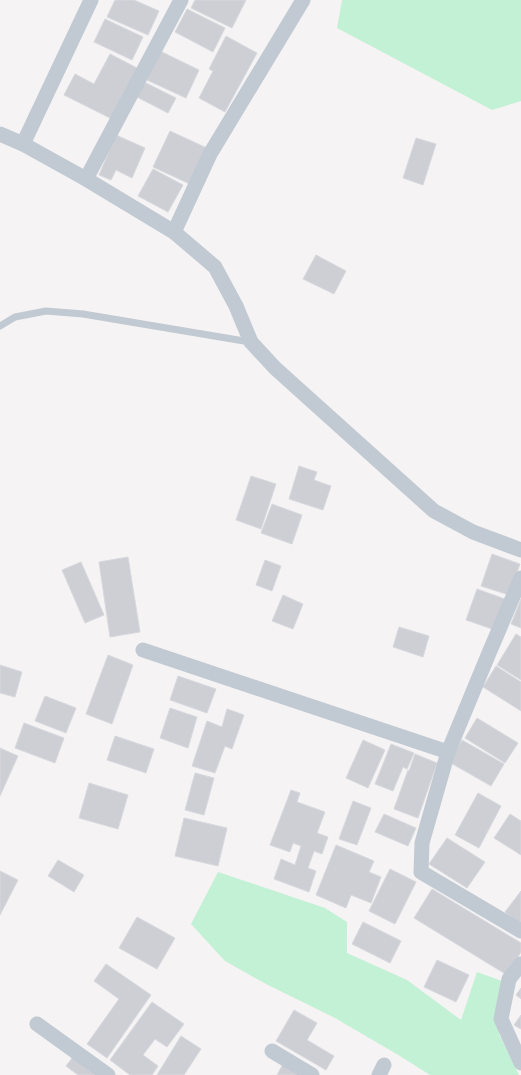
<svg xmlns="http://www.w3.org/2000/svg" width="521" height="1075" viewBox="0 0 521 1075" font-family="'Archivo Narrow',sans-serif">
  <style>
    .green { fill: #c3f1d5 }
    .building { fill: #cdcfd5; stroke: #d7d9de }
    .lines { fill: none; stroke-linecap: round; stroke-linejoin: round }
    .lane { stroke: #c1cad2; stroke-width: 7 }
    .street { stroke: #c1cad2; stroke-width: 15 }
  </style>
  <rect width="100%" height="100%" fill="#f5f3f3"/>
  <g class="green">
    <polygon points="342,0 521,0 521,101 492,110 337,28"/>
    <polygon points="218,872 325,908 347,922 347,953 407,980 461,1020 477,972 502,981 499,1034 519,1075 430,1075 400,1056 335,1018 266,984 225,961 191,924"/>
  </g>
  <g class="building">
    <polygon points="115,0 134,0 159,11 148,35 107,17"/>
    <polygon points="195,0 246,0 232,28 191,8"/>
    <polygon points="187,9 225,28 213,52 175,32"/>
    <polygon points="105,19 143,37 132,60 94,42"/>
    <polygon points="226,36 257,53 225,112 199,98 213,71 209,69"/>
    <polygon points="160,51 199,70 186,98 147,80"/>
    <polygon points="110,54 137,68 112,119 64,95 75,74 94,84"/>
    <polygon points="142,81 176,98 168,113 135,96"/>
    <polygon points="170,131 209,149 192,185 153,167"/>
    <polygon points="116,135 145,148 132,178 116,170 111,180 99,175"/>
    <polygon points="416,138 436,144 423,185 403,178"/>
    <polygon points="153,169 183,185 168,212 138,196"/>
    <polygon points="316,255 346,271 334,294 303,279"/>
    <polygon points="299,466 317,472 314,480 331,486 323,510 289,499"/>
    <polygon points="251,476 276,484 261,529 236,520"/>
    <polygon points="272,504 302,515 292,544 261,533"/>
    <polygon points="492,554 520,564 509,595 481,586"/>
    <polygon points="128,557 140,632 110,637 99,562"/>
    <polygon points="265,560 281,566 272,591 256,585"/>
    <polygon points="81,562 104,615 85,623 62,570"/>
    <polygon points="477,589 505,599 495,630 466,620"/>
    <polygon points="283,595 303,604 293,629 272,621"/>
    <polygon points="521,599 521,628 511,624"/>
    <polygon points="399,627 429,636 423,657 393,647"/>
    <polygon points="516,634 521,637 521,680 497,665"/>
    <polygon points="108,655 133,665 112,724 86,714"/>
    <polygon points="0,665 22,672 15,697 0,693"/>
    <polygon points="496,666 521,682 521,711 483,687"/>
    <polygon points="178,676 216,689 207,713 170,700"/>
    <polygon points="45,696 76,708 66,733 35,721"/>
    <polygon points="170,708 197,717 188,748 160,738"/>
    <polygon points="227,709 244,715 232,749 225,746 215,773 192,766 207,721 222,727"/>
    <polygon points="477,718 518,743 505,763 465,738"/>
    <polygon points="24,723 64,738 55,763 15,748"/>
    <polygon points="115,736 154,749 146,773 107,760"/>
    <polygon points="363,740 385,750 368,788 346,778"/>
    <polygon points="462,740 504,764 491,786 449,762"/>
    <polygon points="391,744 414,753 407,769 403,767 393,791 375,784"/>
    <polygon points="0,748 18,756 0,796"/>
    <polygon points="415,754 437,763 418,818 394,809 408,770 409,771"/>
    <polygon points="195,773 214,778 204,815 185,810"/>
    <polygon points="89,783 128,795 118,829 79,818"/>
    <polygon points="291,790 300,793 297,802 325,812 317,833 328,837 322,854 314,851 308,868 316,871 309,892 274,879 281,859 295,865 301,846 293,843 290,852 270,845"/>
    <polygon points="478,793 501,806 479,848 455,835"/>
    <polygon points="353,801 371,808 357,845 339,839"/>
    <polygon points="384,814 416,828 408,846 375,832"/>
    <polygon points="510,814 521,821 521,855 494,838"/>
    <polygon points="184,818 227,828 218,866 175,856"/>
    <polygon points="447,838 485,862 467,888 429,864"/>
    <polygon points="336,845 374,861 369,872 381,877 371,903 351,895 346,908 316,895"/>
    <polygon points="58,860 84,875 74,892 48,876"/>
    <polygon points="390,869 416,882 395,924 369,911"/>
    <polygon points="0,871 18,880 0,915"/>
    <polygon points="432,889 521,943 521,952 507,975 414,918"/>
    <polygon points="521,891 521,924 505,912"/>
    <polygon points="137,917 175,938 157,969 119,948"/>
    <polygon points="363,922 401,941 390,963 352,944"/>
    <polygon points="437,960 469,975 456,1002 424,987"/>
    <polygon points="106,964 151,995 107,1058 87,1044 119,999 94,981"/>
    <polygon points="521,988 521,999 516,995"/>
    <polygon points="152,1002 184,1024 167,1047 155,1039 143,1055 158,1066 152,1075 130,1075 110,1060"/>
    <polygon points="294,1010 317,1023 307,1040 334,1056 326,1070 276,1041"/>
    <polygon points="521,1015 521,1029 514,1025"/>
    <polygon points="181,1036 201,1049 184,1075 157,1075"/>
    <polygon points="76,1053 98,1075 78,1075 66,1066"/>
    <polygon points="283,1064 305,1075 277,1075"/>
  </g>
  <g class="lines">
    <polyline class="lane" points="0,326 15,317 46,311 83,314 250,342"/>
    <g class="street">
      <polyline points="0,134 23,144 86,179 174,232 215,267 236,306 251,342 275,368 434,511 473,532 521,550"/>
      <polyline points="23,144 91,0"/>
      <polyline points="86,179 181,0"/>
      <polyline points="174,232 210,154 303,0"/>
      <polyline points="521,578 489,653 448,752 422,843 421,872 521,931"/>
      <polyline points="143,650 448,752"/>
      <polyline points="521,964 509,979 501,1019 521,1063"/>
      <polyline points="37,1024 108,1075"/>
      <polyline points="272,1051 312,1075"/>
      <polyline points="379,1075 384,1065"/>
    </g>
  </g>
</svg>
